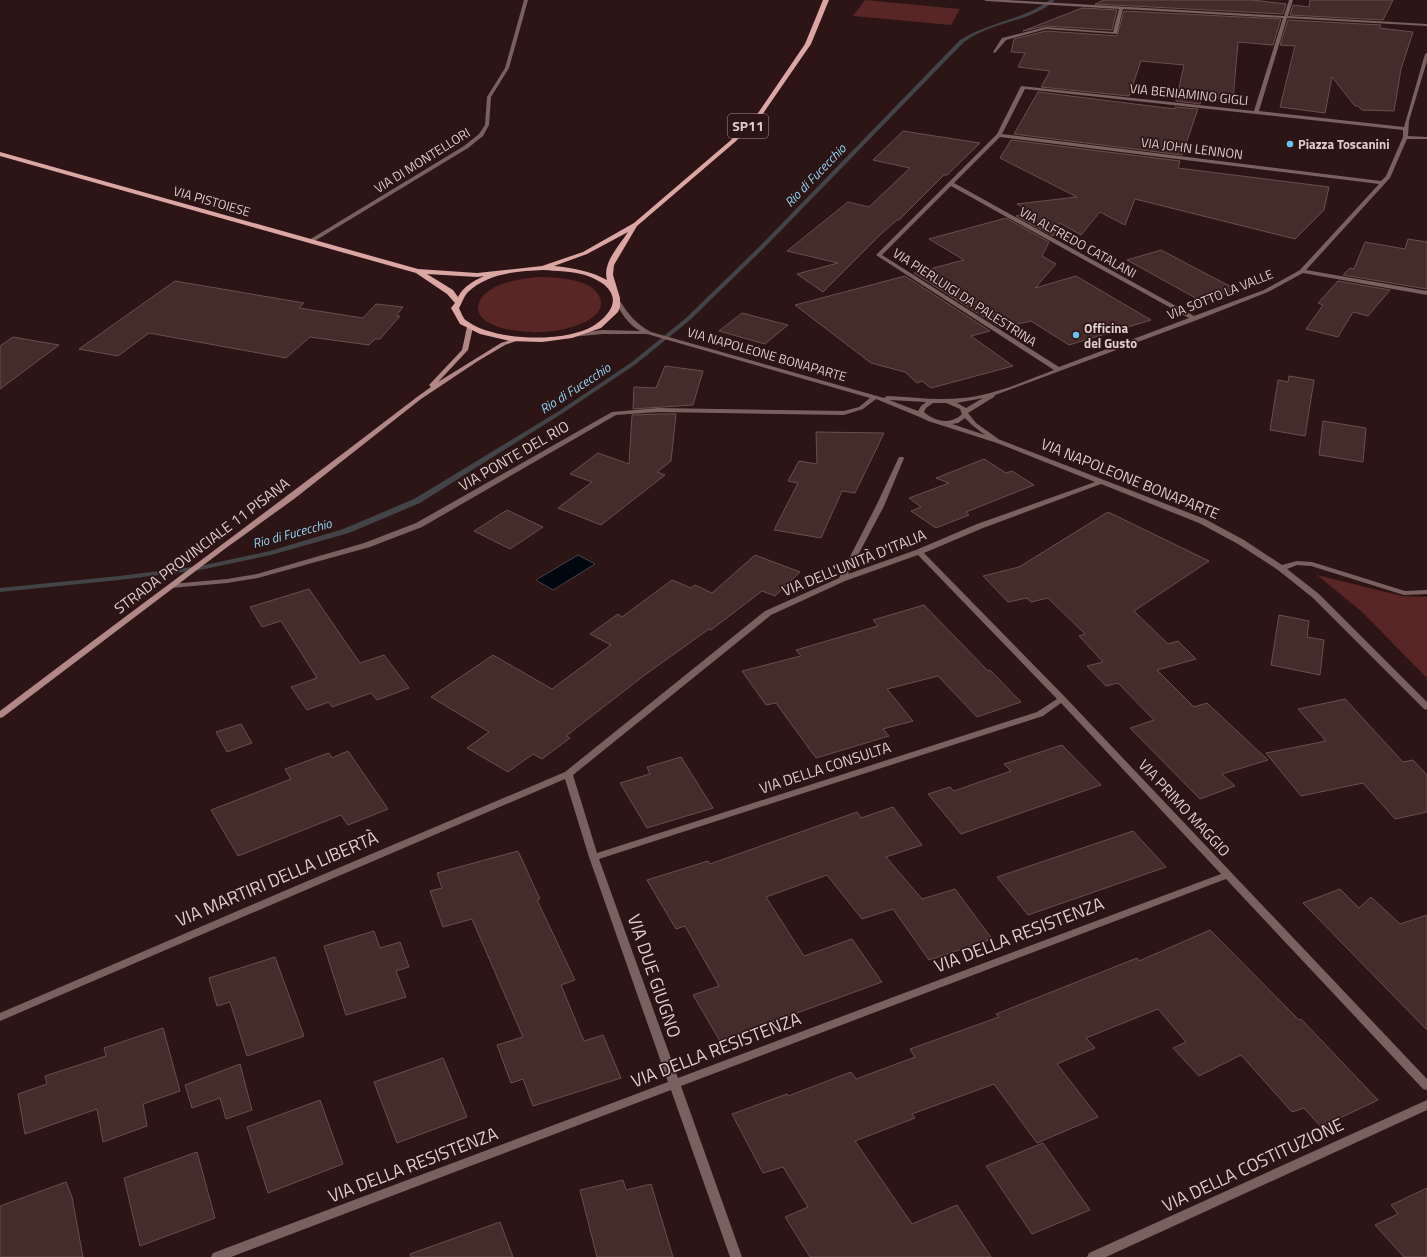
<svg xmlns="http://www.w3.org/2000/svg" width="1427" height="1257" viewBox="0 0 1427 1257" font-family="'Titillium Web',sans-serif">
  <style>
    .green { fill: #572625 }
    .water { fill: #00070f; stroke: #434348 }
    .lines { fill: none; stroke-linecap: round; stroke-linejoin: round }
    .stream { fill: #434348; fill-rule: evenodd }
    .building { fill: #452b2a; stroke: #6b4e4d }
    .minor { fill: #7a615f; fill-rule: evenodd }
    .secondary { fill: #b08886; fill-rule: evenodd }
    .primary { fill: #daa7a3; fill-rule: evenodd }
    .poi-dot { fill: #6bc3f2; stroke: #2c1514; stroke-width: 1.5 }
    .labels { text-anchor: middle; stroke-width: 3.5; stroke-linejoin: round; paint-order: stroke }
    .far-street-label { font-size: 13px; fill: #dfcecc; stroke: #2c1514 }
    .far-poi-label { font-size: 13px; font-weight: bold; fill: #dfcecc; stroke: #2c1514; text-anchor: start }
    .far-water-label { font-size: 13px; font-style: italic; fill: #91d0f4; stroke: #2c1514 }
    .shield { fill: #2c1514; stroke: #a99695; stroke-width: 1 }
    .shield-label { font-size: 14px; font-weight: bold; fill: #dfcecc }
    .street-label { font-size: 15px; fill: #dfcecc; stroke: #2c1514 }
    .near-street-label { font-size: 18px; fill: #dfcecc; stroke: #2c1514 }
  </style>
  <rect width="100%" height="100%" fill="#2c1514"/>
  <g class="green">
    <polygon points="865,0 960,9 951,25 853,16"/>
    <path d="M539 277C557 277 600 279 601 303 602 310 594 317 587 321 573 328 556 332 540 332 525 333 477 329 478 307 479 302 481 297 485 294 500 281 520 279 539 277Z"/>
    <polygon points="1317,575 1402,596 1427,597 1427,678 1361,611"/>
  </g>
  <polygon class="water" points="578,555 595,564 553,590 536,580"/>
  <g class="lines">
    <path class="stream" d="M1050 0H1055C1036 18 1009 20 986 30 978 33 971 37 964 42L764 248 690 320 636 364 563 413 420 503 349 533 271 555 200 570 119 580 0 592V588L119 576 200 566 270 551 343 529 414 499 559 411 632 362 686 318 760 246 960 40C989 22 1023 20 1050 0Z"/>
  </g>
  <g class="building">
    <polygon points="1104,0 1252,0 1286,4 1283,14 1095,4"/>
    <polygon points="1310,0 1393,0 1383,20 1290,15 1293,5 1309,7"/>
    <polygon points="1082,8 1117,10 1112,30 1046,26 1023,31"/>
    <polygon points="1124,11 1281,19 1273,45 1238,42 1233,100 1207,97 1207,99 1202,98 1200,104 1176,101 1184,65 1141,61 1129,96 1041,87 1050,71 1018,67 1025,53 1011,52 1014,39 1046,31 1117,36"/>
    <polygon points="1288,20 1381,25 1379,28 1413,32 1401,69 1394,111 1362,110 1358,106 1355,106 1332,77 1325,113 1280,107 1295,46 1280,45"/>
    <polygon points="1038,92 1175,109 1175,107 1198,109 1182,155 1014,134"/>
    <polygon points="903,131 980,143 947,175 944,175 899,220 897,220 882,233 823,292 797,274 838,263 787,251 848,202 869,207 910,168 873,160"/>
    <polygon points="1011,140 1180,161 1178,168 1329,187 1324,210 1295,239 1135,199 1125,225 1100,212 1081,235 1060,223 1053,236 1016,216 1031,212 1017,204 1077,197 1000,158"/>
    <polygon points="1006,218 1049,242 1042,256 1056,264 1035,288 1076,276 1151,320 1069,345 1031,321 1001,328 914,273 964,260 929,239"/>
    <polygon points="1408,239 1427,242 1427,289 1343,275 1350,268 1354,269 1365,242 1405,249"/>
    <polygon points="1161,250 1237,290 1201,301 1127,260"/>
    <polygon points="905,276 990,331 971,336 1013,366 931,388 922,381 917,383 905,372 871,363 795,305"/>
    <polygon points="175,281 304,303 299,308 363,318 376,304 403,307 396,316 400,316 380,339 375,339 369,345 310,337 286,358 149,333 118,356 79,349"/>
    <polygon points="1338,281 1390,290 1368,316 1353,312 1338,337 1306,329 1323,305 1318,303"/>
    <polygon points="742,313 788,325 765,344 719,331"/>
    <polygon points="13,337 59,345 0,389 0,346"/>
    <polygon points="665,366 703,371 693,405 633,409 634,387 656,388"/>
    <polygon points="1289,376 1314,380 1305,436 1270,430 1278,380 1288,382"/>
    <polygon points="658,414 676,414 671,461 657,472 665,475 601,525 558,508 592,482 570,474 598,453 629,464 632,415"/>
    <polygon points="1323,421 1366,428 1363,462 1319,455"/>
    <polygon points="816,432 884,433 855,493 842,491 821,538 774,530 798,483 788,481 799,461 817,464"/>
    <polygon points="984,459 1006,473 1012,471 1034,485 966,512 969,515 936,528 911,511 921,507 909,498 949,483 936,478"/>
    <polygon points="507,510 543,527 510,549 474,531"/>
    <polygon points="1108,512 1209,561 1134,611 1168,644 1178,641 1196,659 1157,670 1194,707 1207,703 1268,760 1222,774 1235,786 1200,799 1130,728 1154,720 1118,683 1106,686 1087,666 1103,662 1079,636 1085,634 1048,598 1031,602 1027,598 1008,602 983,576 1019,567"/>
    <polygon points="755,555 800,572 775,596 762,591 711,630 709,629 646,674 566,736 570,738 542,759 533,754 508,772 467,748 489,732 431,697 493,655 552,689 611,645 590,634 618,614 622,617 672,580 691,588 695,585 712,593"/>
    <polygon points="309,589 360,663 384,655 409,688 377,700 371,693 332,707 329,702 307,710 291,687 317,678 281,621 262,627 250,607"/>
    <polygon points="924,605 988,671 990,670 1021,702 977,717 938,676 887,689 913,721 883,729 889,736 816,758 776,703 766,705 742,671 801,656 796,650 878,626 873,620"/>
    <polygon points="1279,615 1309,621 1307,637 1324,640 1320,675 1271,665"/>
    <polygon points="1345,699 1403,762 1413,760 1427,775 1427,812 1395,819 1363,783 1301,796 1266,753 1326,741 1298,709"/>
    <polygon points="241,724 252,743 227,752 216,732"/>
    <polygon points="1062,745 1101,785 961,834 928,794 950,787 954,791 1011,771 1004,764"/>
    <polygon points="348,751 388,809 348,825 341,815 238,856 211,810 291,779 285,769 329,753 332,758"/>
    <polygon points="681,757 713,808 647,828 620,783 650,774 647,767"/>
    <polygon points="893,807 922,845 886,857 922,899 955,889 992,939 929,960 893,909 862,919 827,875 766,897 804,956 852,939 882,982 720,1041 693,995 719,986 685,926 676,929 647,880 708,861 710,864 857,812 861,818"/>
    <polygon points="1133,831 1166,867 1028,915 997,877"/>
    <polygon points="518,851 540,899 537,900 575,980 561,985 584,1041 603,1035 621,1078 533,1106 523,1079 511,1083 497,1045 523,1037 472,919 443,927 430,891 442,888 437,873"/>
    <polygon points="1340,889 1359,908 1371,897 1400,924 1427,915 1427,1030 1303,903"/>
    <polygon points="1210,930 1299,1020 1301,1019 1378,1100 1321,1127 1304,1108 1292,1112 1241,1055 1199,1076 1173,1048 1186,1042 1158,1009 1086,1038 1095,1048 1057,1064 1098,1117 1037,1143 994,1084 912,1114 915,1118 855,1141 912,1224 957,1205 991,1257 810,1257 785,1217 808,1207 783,1167 763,1173 732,1114 787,1094 788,1096 851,1072 856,1079 915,1057 910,1049 999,1017 996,1014 1137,958 1139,961"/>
    <polygon points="374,931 380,948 400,942 409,967 396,971 406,997 346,1015 324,946"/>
    <polygon points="275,957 304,1036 247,1056 230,1002 217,1006 209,978"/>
    <polygon points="163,1028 180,1091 143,1104 147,1126 103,1142 97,1109 25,1134 18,1094 47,1084 45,1076 106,1056 104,1048"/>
    <polygon points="443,1058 467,1117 397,1143 374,1082"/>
    <polygon points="240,1064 252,1110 226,1119 220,1098 192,1108 185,1085"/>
    <polygon points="320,1100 343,1164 268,1193 247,1127"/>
    <polygon points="1043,1143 1090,1210 1032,1234 986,1166"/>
    <polygon points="197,1152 215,1218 140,1246 124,1178"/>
    <polygon points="623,1180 626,1190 651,1184 673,1257 597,1257 580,1190"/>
    <polygon points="66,1182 72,1197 83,1257 0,1257 0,1206"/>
    <polygon points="1427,1188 1427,1257 1404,1257 1375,1225 1398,1214 1391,1205"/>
    <polygon points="500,1222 513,1257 411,1257 410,1254"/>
  </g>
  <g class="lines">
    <g class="minor">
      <polygon points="524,0 528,0 509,68 491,97 489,125 483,136 468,148 313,242 309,242 309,240 464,146 479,134 485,125 487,97 505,68"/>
      <path d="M984 0H1007L1284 16 1289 0H1293L1288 16 1427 24V26L1287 18 1259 111 1404 127 1425 54 1427 53V61L1409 121 1408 136 1427 137V139H1407L1390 178 1306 270 1427 291V295L1303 273 1268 292 1197 320 995 395 994 397 968 413 976 423 997 438 998 439 1205 519 1244 540 1282 565 1297 561 1312 562 1405 591 1427 590V594L1404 595 1311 566 1297 565 1287 569 1319 594 1427 702V710L1424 709 1313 598 1278 570 1238 544 1199 523 1101 484 983 528 924 553 1065 697 1427 1079V1090L1423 1089 1226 879 681 1086 742 1257H730L671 1090 231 1257H211L213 1253 668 1082 589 857 565 779 0 1021V1013L277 894 565 772 765 611 839 578 876 506 899 457H903L904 458 884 506 848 574 916 550 977 524 1095 482 997 443 928 421 922 418 876 399 863 409 844 415 658 412 616 415 422 527 370 547 258 578 227 583 171 588 167 586 171 584 227 579 257 574 364 543 416 523 612 412 658 408 844 411 859 407 870 398 647 334H602L571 337V335L573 334 602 330 640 331C628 324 622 314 615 302L618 300 620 301C629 315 636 324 651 332L884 398 887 396C912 397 938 401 963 398 995 395 1025 381 1054 370L876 255 997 134 1021 86 1254 111 1283 18 1123 9 1117 34 1046 29 1006 40 995 53 993 52 1002 38 1046 27 1113 32 1119 9 986 1ZM1025 89 1403 130V137L1386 176 1381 181 1002 134ZM1000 137 1379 184 1300 270 1264 290 1194 316 954 183ZM951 186 1189 318 1059 367 882 255ZM983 398 966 408 957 403ZM889 400 926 402 921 406 918 411ZM933 403H946L960 409 962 414C951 425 935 422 924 412L926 408ZM965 418 972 425 985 435 952 424 958 423ZM918 555 1057 699 1037 712 597 853 573 775 771 615 845 581ZM1061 703 1221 874 678 1078 599 859 1043 716Z"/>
      <polygon points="1427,1100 1427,1110 1106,1257 1087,1257 1089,1253"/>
    </g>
    <path class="secondary" d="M470 325 473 327 468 350 438 382 501 343 516 338 519 340 505 345 478 361 421 399 294 499 226 548 3 717 0 718V711C139 606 279 503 417 397L431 387 429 385 430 384 462 350 467 327Z"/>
    <path class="primary" d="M823 0H829L811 44 762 115 735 142 637 226 614 265 613 275 620 298V307L618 312 601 328 572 338 542 342 510 341 480 334 460 324 451 308 455 303 447 294 416 273 0 156V152L418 269 477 273 542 266 583 252 634 223 731 140 758 113 805 44ZM628 232C619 246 602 263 607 280 591 271 573 268 554 266L587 254ZM543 270C557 271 572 271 585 275 615 285 624 304 596 324 569 344 493 341 467 321 463 319 461 312 459 308 462 303 464 296 468 292 488 273 518 271 543 270ZM427 274 477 277 484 276C473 281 463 287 458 297L453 290Z"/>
  </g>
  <g class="poi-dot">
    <circle cx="1290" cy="144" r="4"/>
    <circle cx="1076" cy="335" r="4"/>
  </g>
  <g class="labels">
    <g class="far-street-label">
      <text transform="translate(1189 94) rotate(6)" y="5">VIA BENIAMINO GIGLI</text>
      <text transform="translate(1192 148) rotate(7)" y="5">VIA JOHN LENNON</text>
      <text transform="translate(422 160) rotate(-32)" y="5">VIA DI MONTELLORI</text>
      <text transform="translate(212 201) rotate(16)" y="5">VIA PISTOIESE</text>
      <text transform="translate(1078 242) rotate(29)" y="5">VIA ALFREDO CATALANI</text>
      <text transform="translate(1220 294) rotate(-22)" y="5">VIA SOTTO LA VALLE</text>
      <text transform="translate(965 297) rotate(33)" y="5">VIA PIERLUIGI DA PALESTRINA</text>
      <text transform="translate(767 354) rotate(16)" y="5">VIA NAPOLEONE BONAPARTE</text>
    </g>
    <g class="far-poi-label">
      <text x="1298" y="149">Piazza Toscanini</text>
      <text x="1084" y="333">Officina<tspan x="1084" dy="15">del Gusto</tspan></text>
    </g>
    <g class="far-water-label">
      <text transform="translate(815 175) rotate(-46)" y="5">Rio di Fucecchio</text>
      <text transform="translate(575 388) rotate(-33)" y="5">Rio di Fucecchio</text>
      <text transform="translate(292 533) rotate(-15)" y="5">Rio di Fucecchio</text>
    </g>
    <rect class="shield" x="728" y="114" width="40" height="24" rx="3"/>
    <g class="shield-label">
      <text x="748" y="131">SP11</text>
    </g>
    <g class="street-label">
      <text transform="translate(514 456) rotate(-30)" y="5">VIA PONTE DEL RIO</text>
      <text transform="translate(1130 479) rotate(22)" y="5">VIA NAPOLEONE BONAPARTE</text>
      <text transform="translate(202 546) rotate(-37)" y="5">STRADA PROVINCIALE 11 PISANA</text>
      <text transform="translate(854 563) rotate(-22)" y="5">VIA DELL'UNITÀ D'ITALIA</text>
      <text transform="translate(825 768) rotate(-18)" y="5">VIA DELLA CONSULTA</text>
      <text transform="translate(1184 808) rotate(47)" y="5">VIA PRIMO MAGGIO</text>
    </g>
    <g class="near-street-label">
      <text transform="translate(277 879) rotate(-23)" y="6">VIA MARTIRI DELLA LIBERTÀ</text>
      <text transform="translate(1019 935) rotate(-21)" y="6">VIA DELLA RESISTENZA</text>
      <text transform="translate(654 976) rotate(71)" y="6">VIA DUE GIUGNO</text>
      <text transform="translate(716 1050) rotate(-21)" y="6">VIA DELLA RESISTENZA</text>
      <text transform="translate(413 1165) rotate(-21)" y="6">VIA DELLA RESISTENZA</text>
      <text transform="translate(1253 1165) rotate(-25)" y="6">VIA DELLA COSTITUZIONE</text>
    </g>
  </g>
</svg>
